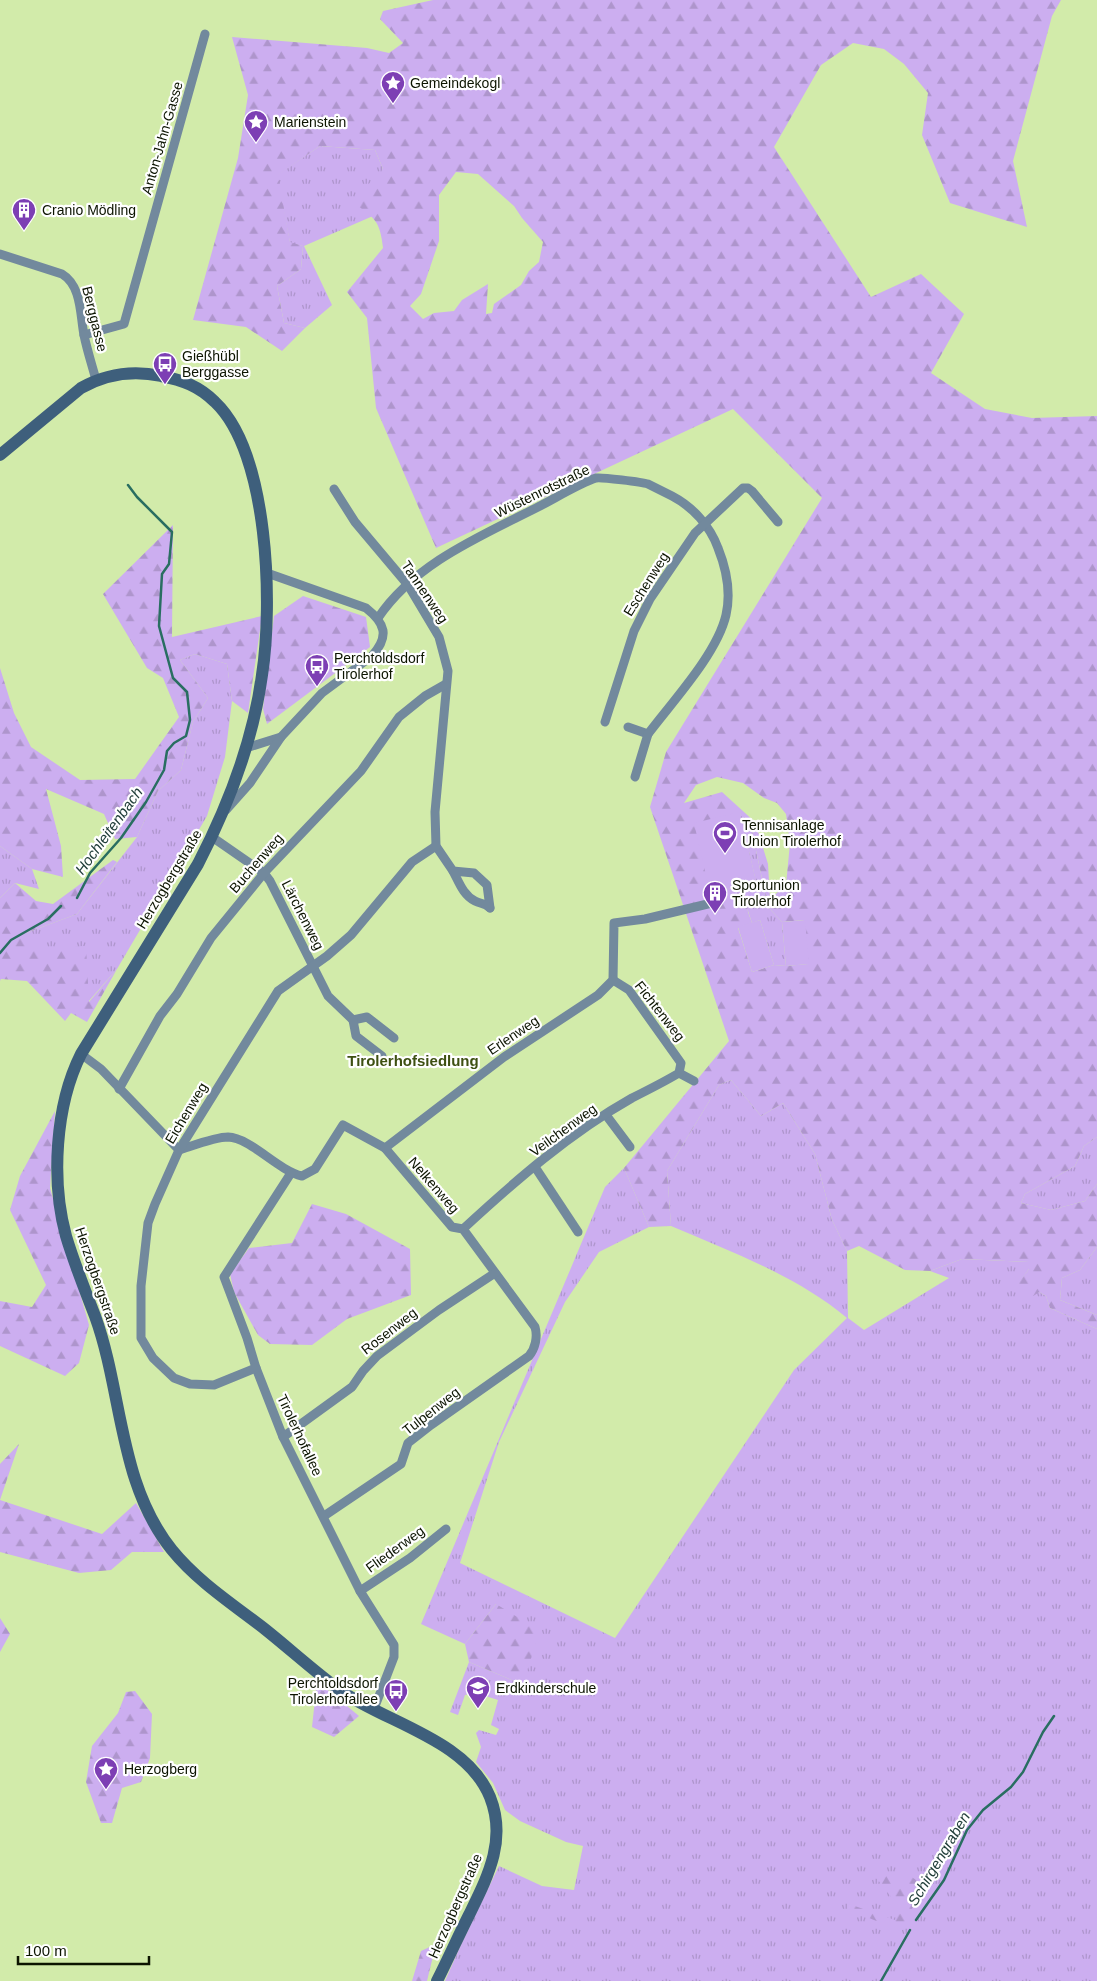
<svg xmlns="http://www.w3.org/2000/svg" width="1097" height="1981" viewBox="0 0 1097 1981" font-family="Arial,sans-serif">
  <style>
    .grass { fill: url(#grass-tufts) }
    .forest { fill: url(#forest-firs); fill-rule: evenodd }
    .pitch { fill: #ccaef0 }
    .lines { fill: none; stroke-linecap: round; stroke-linejoin: round }
    .stream { stroke: #296e61; stroke-width: 2.5 }
    .minor { stroke: #72899d; stroke-width: 9 }
    .secondary { stroke: #3e5f7c; stroke-width: 12 }
    .labels { text-anchor: middle; stroke-width: 4.5; stroke-linejoin: round; paint-order: stroke }
    .poi-label { font-size: 14px; fill: #0c1400; stroke: #fff; text-anchor: start }
    .street-label { font-size: 14px; fill: #0c1400; stroke: #fff }
    .water-label { font-size: 15px; font-style: italic; fill: #213e3a; stroke: #fff }
    .neighbourhood-label { font-size: 15px; font-weight: bold; fill: #3e5012; stroke: #fff }
  </style>
  <defs>
    <pattern id="grass-tufts" width="24" height="20" patternUnits="userSpaceOnUse" patternTransform="scale(1.25)"><rect width="24" height="20" fill="#ccaef0"/><path d="M3 7l-1-3M5 7V3M7 7l1-3M15 17l-1-3M17 17v-4M19 17l1-3" fill="none" stroke="#ae95cc"/></pattern>
    <pattern id="forest-firs" width="22" height="20" patternUnits="userSpaceOnUse" patternTransform="scale(1.25)"><rect width="22" height="20" fill="#ccaef0"/><path d="M5 1l3.5 6h-7zM16 11l3.5 6h-7z" fill="#ae95cc"/></pattern>
  </defs>
  <rect width="100%" height="100%" fill="#d2ebaa"/>
  <g class="grass">
    <polygon points="320,146 375,150 383,169 373,216 304,246 332,305 305,328 284,323 277,286 301,269 303,246 290,243 277,175"/>
    <polygon points="195,654 227,664 232,701 225,757 207,816 117,969 88,1002 26,951 26,933 77,914 137,837 158,791 181,770 193,722 208,698 180,660"/>
    <polygon points="740,812 750,822 768,907 782,922 786,966 774,965 760,920 752,923 745,902 718,903 716,892 756,882"/>
    <polygon points="0,846 32,869 39,889 15,883 0,898"/>
    <path d="M731 1080 761 1116 783 1103 815 1154 832 1220 847 1251 848 1318 864 1330 949 1278 930 1271 962 1259 1030 1262 1029 1269 1014 1290 1039 1292 1046 1296 1050 1308 1097 1329V1981H445L459 1949 499 1866 542 1886 574 1890 583 1846 566 1842 520 1821 505 1810 493 1783 476 1762 481 1747 476 1733 479 1730 496 1735 499 1729 491 1725 498 1700 476 1693 465 1695 458 1715 450 1712 469 1662 514 1681 496 1604 465 1644 421 1624 605 1187 624 1168 649 1227 599 1252 565 1302 499 1442 460 1563 615 1638 794 1370 847 1318C797 1276 732 1252 671 1226L667 1171 719 1085Z"/>
    <polygon points="1097,1137 1097,1184 1085,1201 1051,1210 1021,1203 1025,1194 1075,1166 1084,1146"/>
    <polygon points="1097,1247 1097,1315 1060,1300 1062,1278 1080,1270"/>
  </g>
  <g class="forest">
    <path d="M433 0H1061L1052 16 1013 161 1027 227 950 203 922 135 928 93 904 64 884 49 853 43 821 65 774 147 871 297 921 274 964 314 931 373 985 409 1032 418 1097 416V1137L1084 1146 1075 1166 1025 1194 1021 1203 1051 1210 1085 1201 1097 1184V1247L1080 1270 1062 1278 1060 1300 1097 1315V1329L1050 1308 1046 1296 1039 1292 1032 1297 1013 1290 1029 1269V1262L962 1259 930 1271 905 1270 859 1246 847 1251 832 1220 815 1154 783 1103 761 1116 731 1080 719 1085 667 1171 671 1226 649 1227 624 1168 729 1041 650 807 666 752 822 498 733 409 436 548 376 408 367 318 347 292 383 248C380 220 374 217 352 202L383 169 375 150 320 146 278 175 290 242 303 246 301 269 277 286 284 323 305 328 282 351 246 327 193 320 238 158 248 95 232 37 367 48 389 53 403 43 380 19 383 11ZM456 172 478 174 514 206 522 218 543 242 539 262 529 271 521 285 494 304 492 313 486 314 488 284 462 300 454 311 434 313 423 319 410 306 421 294 439 241V195ZM717 777 743 783 764 798 777 803 786 814 790 843 786 885 770 899 768 864 755 822 722 792 684 803 696 785ZM740 813 750 822 768 907 782 922 804 920 808 964 786 966 774 965 752 972 738 928 752 923 748 912 746 898 719 903 716 892 756 882Z"/>
    <polygon points="173,525 172,637 262,616 248,713 232,701 227,664 195,654 180,660 208,698 193,722 181,770 158,791 137,837 115,839 104,814 46,789 61,846 63,877 32,869 0,846 0,668 14,713 31,747 80,780 135,779 179,717 163,678 147,668 103,594"/>
    <polygon points="303,596 366,617 370,647 267,724 263,709 274,616"/>
    <polygon points="113,860 117,862 77,914 26,933 26,951 86,946 89,1002 117,969 87,1022 71,1013 65,1021 27,981 1,979 0,981 0,898 15,883 36,901 53,904"/>
    <polygon points="55,1111 50,1188 89,1325 79,1363 65,1376 0,1346 0,1301 32,1307 46,1285 10,1210 20,1176"/>
    <polygon points="312,1204 346,1214 410,1249 411,1295 347,1319 312,1345 270,1344 258,1335 234,1292 230,1274 249,1248 292,1243"/>
    <polygon points="19,1444 0,1500 0,1464"/>
    <polygon points="0,1500 102,1534 136,1503 164,1552 132,1552 111,1570 79,1573 0,1552"/>
    <polygon points="496,1604 540,1631 526,1674 514,1681 469,1662 465,1644"/>
    <polygon points="0,1618 10,1634 0,1652"/>
    <polygon points="317,1681 359,1716 334,1737 312,1727"/>
    <polygon points="135,1691 152,1714 150,1758 141,1782 122,1788 112,1823 101,1823 86,1782 92,1746 118,1713 126,1692"/>
    <polygon points="874,1875 910,1876 924,1885 901,1931 847,1909 849,1904 895,1920 900,1908"/>
    <polygon points="436,1944 427,1981 412,1981 421,1951"/>
  </g>
  <g class="pitch">
    <polygon points="740,812 756,882 710,893 694,823"/>
    <polygon points="760,920 774,965 752,972 738,927"/>
    <polygon points="805,920 809,964 786,966 782,922"/>
  </g>
  <g class="lines">
    <g class="stream">
      <polyline points="77,898 90,873 121,838 146,802 164,770 167,751 174,743 186,736 190,720 187,692 173,678 159,626 162,574 169,564 172,532 137,497 128,485"/>
      <polyline points="0,953 11,940 48,919 61,906"/>
      <polyline points="916,1920 944,1880 967,1830 983,1810 1011,1787 1023,1772 1043,1732 1054,1716"/>
      <polyline points="881,1981 910,1930"/>
    </g>
    <g class="minor">
      <path d="M0 254 62 274C82 286 80 315 84 335 87 350 92 365 96 380"/>
      <polyline points="84,335 124,324 205,34"/>
      <polyline points="334,489 355,522 408,585 439,637 448,671 435,812 436,846 453,871 474,873 487,885 490,908"/>
      <path d="M378 618C415 563 481 536 538 507 554 499 580 483 596 478 601 477 642 482 648 484 656 488 664 492 672 496 693 507 710 526 718 548 726 568 731 593 726 615 717 654 672 702 648 734L628 727"/>
      <polyline points="605,722 634,631 650,599 695,533 743,488 748,488 752,491 778,522"/>
      <polyline points="246,748 281,737"/>
      <polyline points="635,777 648,734"/>
      <path d="M226 810 250 783 281 737 322 693 372 656C390 636 385 623 366 608L267 573"/>
      <polyline points="212,837 264,873 270,881 328,996 353,1020 367,1017 394,1038"/>
      <path d="M453 871C459 882 463 895 475 901 481 904 485 903 490 908"/>
      <polyline points="353,1020 356,1036 382,1056"/>
      <path d="M81 1054 101 1069 179 1150C192 1146 215 1137 228 1137 251 1138 277 1170 302 1176L315 1169 343 1125 385 1148 452 1227 463 1229 535 1327C538 1337 535 1349 529 1356L431 1425 408 1443 401 1464 324 1516"/>
      <polyline points="679,1073 694,1081"/>
      <polyline points="119,1089 160,1016 177,994 211,938 264,873 361,771 399,717 425,696 446,684"/>
      <polyline points="606,1115 630,1147"/>
      <polyline points="385,1148 504,1057 598,995 613,980 614,923 645,919 716,902"/>
      <polyline points="535,1167 578,1232"/>
      <polyline points="291,1173 224,1277 247,1338 256,1368 283,1437 360,1591 394,1645 394,1657 374,1709"/>
      <path d="M463 1229C515 1181 570 1133 632 1098 648 1090 664 1082 679 1073L681 1063 629 990 613 980"/>
      <polyline points="256,1368 214,1385 190,1384 174,1378 153,1358 141,1338 141,1286 148,1223 155,1204 179,1150 278,991 327,956 351,935 412,862 436,846"/>
      <polyline points="283,1437 352,1387 363,1371 377,1356 439,1310 495,1273"/>
      <polyline points="360,1591 410,1558 446,1529"/>
    </g>
    <path class="secondary" d="M0 455 81 388C106 374 133 370 161 376 182 380 199 386 215 402 269 453 273 605 262 675 253 742 229 804 198 864L81 1054C55 1106 51 1181 66 1236 74 1263 85 1290 95 1316 123 1393 118 1483 172 1550 198 1582 234 1605 266 1630 291 1650 315 1672 341 1691 387 1723 467 1740 490 1797 507 1840 488 1876 469 1915 458 1937 448 1959 437 1981"/>
  </g>
  <defs>
    <g id="sight-pin" transform="scale(1.25)"><path d="M0 17L-7.5 6A9.5 9.5 0 1 1 7.5 6Z" fill="#7d3fb4" stroke="#fff"/><path d="M0-6L1.8-2.2L6-1.7L2.9 1.2L3.7 5.4L0 3.3L-3.7 5.4L-2.9 1.2L-6-1.7L-1.8-2.2Z" fill="#fff"/></g>
    <g id="building-pin" transform="scale(1.25)"><path d="M0 17L-7.5 6A9.5 9.5 0 1 1 7.5 6Z" fill="#7d3fb4" stroke="#fff"/><path d="M-4-6H4V6H1V3H-1V6H-4ZM-2.5-4.3h1.7v1.8h-1.7ZM.8-4.3h1.7v1.8H.8ZM-2.5-1h1.7V.8h-1.7ZM.8-1h1.7V.8H.8Z" fill="#fff"/></g>
    <g id="bus-pin" transform="scale(1.25)"><path d="M0 17L-7.5 6A9.5 9.5 0 1 1 7.5 6Z" fill="#7d3fb4" stroke="#fff"/><path d="M-5-6H5V4H4V6H2V4H-2V6H-4V4H-5ZM-3.5-4V0h7V-4ZM-3.5 1.2v1.5H-2V1.2ZM2 1.2v1.5H3.5V1.2Z" fill="#fff"/></g>
    <g id="stadium-pin" transform="scale(1.25)"><path d="M0 17L-7.5 6A9.5 9.5 0 1 1 7.5 6Z" fill="#7d3fb4" stroke="#fff"/><path d="M0-5a6.5 5 0 1 0 0 10a6.5 5 0 1 0 0-10ZM-3.5-1.8h7v3.6h-7Z" fill="#fff"/></g>
    <g id="school-pin" transform="scale(1.25)"><path d="M0 17L-7.5 6A9.5 9.5 0 1 1 7.5 6Z" fill="#7d3fb4" stroke="#fff"/><path d="M0-5L7-2L0 1L-7-2ZM-4 1L0 2.5L4 1V4Q0 6-4 4Z" fill="#fff"/></g>
  </defs>
  <g fill-rule="evenodd">
    <use href="#sight-pin" x="393" y="83"/>
    <use href="#sight-pin" x="256" y="122"/>
    <use href="#building-pin" x="24" y="210"/>
    <use href="#bus-pin" x="165" y="364"/>
    <use href="#bus-pin" x="317" y="666"/>
    <use href="#stadium-pin" x="725" y="833"/>
    <use href="#building-pin" x="715" y="893"/>
    <use href="#school-pin" x="478" y="1688"/>
    <use href="#bus-pin" x="396" y="1691"/>
    <use href="#sight-pin" x="106" y="1769"/>
  </g>
  <g class="labels">
    <g class="poi-label">
      <text x="410" y="88">Gemeindekogl</text>
      <text x="274" y="127">Marienstein</text>
      <text x="42" y="215">Cranio Mödling</text>
      <text x="182" y="361">Gießhübl<tspan x="182" dy="16">Berggasse</tspan></text>
      <text x="334" y="663">Perchtoldsdorf<tspan x="334" dy="16">Tirolerhof</tspan></text>
      <text x="742" y="830">Tennisanlage<tspan x="742" dy="16">Union Tirolerhof</tspan></text>
      <text x="732" y="890">Sportunion<tspan x="732" dy="16">Tirolerhof</tspan></text>
      <text x="378" y="1688" text-anchor="end">Perchtoldsdorf<tspan x="378" dy="16">Tirolerhofallee</tspan></text>
      <text x="496" y="1693">Erdkinderschule</text>
      <text x="124" y="1774">Herzogberg</text>
    </g>
    <g class="street-label">
      <text transform="translate(162 138) rotate(-74)" y="5">Anton-Jahn-Gasse</text>
      <text transform="translate(95 319) rotate(76)" y="5">Berggasse</text>
      <text transform="translate(542 491) rotate(-26)" y="5">Wüstenrotstraße</text>
      <text transform="translate(646 584) rotate(-58)" y="5">Eschenweg</text>
      <text transform="translate(425 592) rotate(56)" y="5">Tannenweg</text>
      <text transform="translate(256 863) rotate(-49)" y="5">Buchenweg</text>
      <text transform="translate(169 879) rotate(-59)" y="5">Herzogbergstraße</text>
      <text transform="translate(303 915) rotate(63)" y="5">Lärchenweg</text>
      <text transform="translate(660 1011) rotate(52)" y="5">Fichtenweg</text>
      <text transform="translate(513 1035) rotate(-34)" y="5">Erlenweg</text>
      <text transform="translate(186 1113) rotate(-59)" y="5">Eichenweg</text>
      <text transform="translate(563 1130) rotate(-36)" y="5">Veilchenweg</text>
      <text transform="translate(434 1185) rotate(49)" y="5">Nelkenweg</text>
      <text transform="translate(98 1281) rotate(71)" y="5">Herzogbergstraße</text>
      <text transform="translate(389 1331) rotate(-38)" y="5">Rosenweg</text>
      <text transform="translate(431 1411) rotate(-38)" y="5">Tulpenweg</text>
      <text transform="translate(300 1435) rotate(65)" y="5">Tirolerhofallee</text>
      <text transform="translate(395 1549) rotate(-36)" y="5">Fliederweg</text>
      <text transform="translate(455 1906) rotate(-66)" y="5">Herzogbergstraße</text>
    </g>
    <g class="water-label">
      <text transform="translate(109 831) rotate(-54)" y="5">Hochleitenbach</text>
      <text transform="translate(939 1859) rotate(-59)" y="5">Schirgengraben</text>
    </g>
    <g class="neighbourhood-label">
      <text x="413" y="1066">Tirolerhofsiedlung</text>
    </g>
  </g>
  <path d="M18 1956v8h131v-8" fill="none" stroke="#0c1400" stroke-width="2.5"/>
  <text x="25" y="1956" font-size="15" fill="#0c1400" stroke="#ffffff" stroke-width="4" paint-order="stroke">100 m</text>
</svg>
